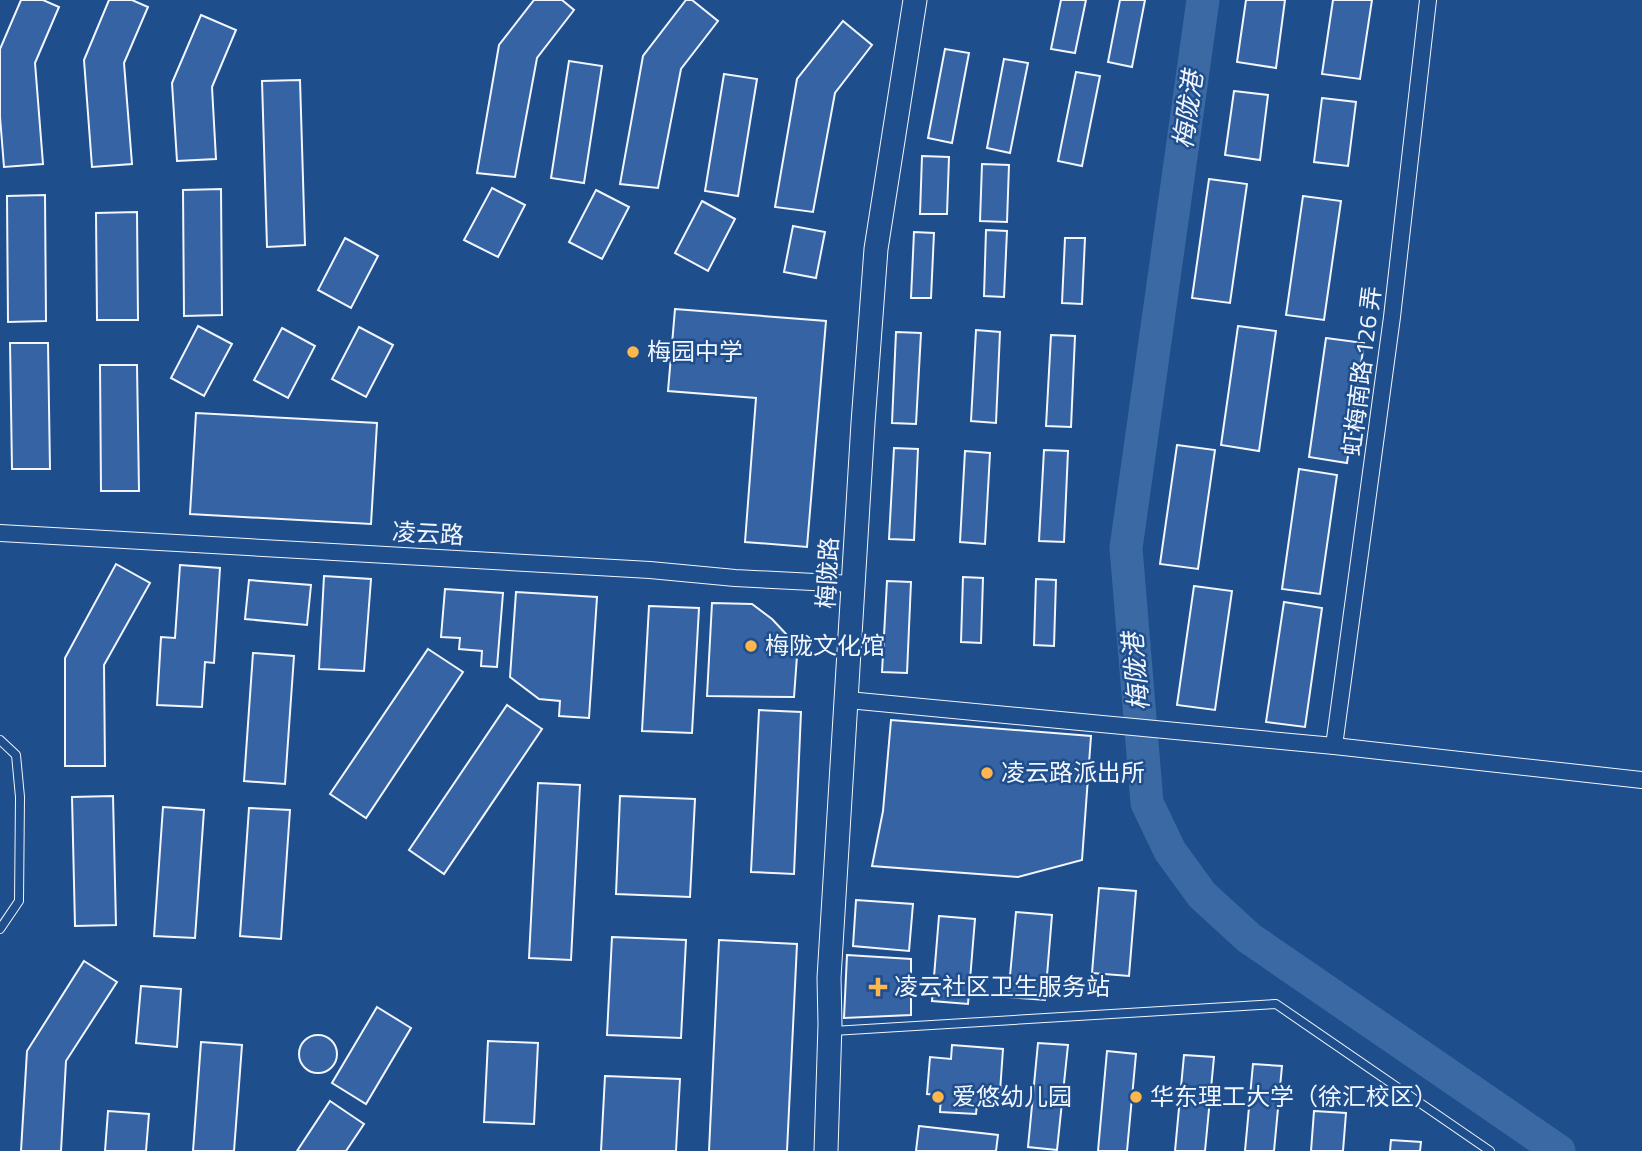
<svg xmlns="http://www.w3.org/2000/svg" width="1642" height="1151" viewBox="0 0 1642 1151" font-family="'Titillium Web','Noto Sans SC',sans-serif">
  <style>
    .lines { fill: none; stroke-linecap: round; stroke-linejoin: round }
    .river { stroke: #3b69a3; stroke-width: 33 }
    .building { fill: #3563a3; stroke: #f2f6ff; stroke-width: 2 }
    .lane-casing { stroke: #f2f6ff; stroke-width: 10 }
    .street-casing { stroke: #f2f6ff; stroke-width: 18 }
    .secondary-casing { stroke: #f2f6ff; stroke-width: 25 }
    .lane { stroke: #1f4e8c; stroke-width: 8 }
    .street { stroke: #1f4e8c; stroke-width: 16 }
    .secondary { stroke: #1f4e8c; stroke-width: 23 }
    .poi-dot { fill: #ffb74d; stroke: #1f4e8c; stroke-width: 2.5 }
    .labels { text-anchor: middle; stroke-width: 5; stroke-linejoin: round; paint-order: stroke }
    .poi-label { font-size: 24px; fill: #f2f6ff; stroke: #1f4e8c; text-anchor: start }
    .street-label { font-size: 24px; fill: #f2f6ff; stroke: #1f4e8c }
    .water-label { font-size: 26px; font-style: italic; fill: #f2f6ff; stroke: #1f4e8c }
  </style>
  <rect width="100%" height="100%" fill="#1f4e8c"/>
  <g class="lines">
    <polyline class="river" points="1203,0 1126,548 1147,803 1170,851 1202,895 1249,938 1559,1151"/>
  </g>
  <g class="building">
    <polygon points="21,0 43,0 59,7 35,63 43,164 4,167 0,117 0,49"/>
    <polygon points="109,0 132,0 148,7 124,63 132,164 92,167 84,60"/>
    <polygon points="534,0 562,0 574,10 537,58 515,177 477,173 499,45"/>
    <polygon points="686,0 692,0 718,21 681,69 658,188 620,184 643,56"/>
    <polygon points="1061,0 1086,0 1075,53 1051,49"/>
    <polygon points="1120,0 1145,0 1132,67 1108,62"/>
    <polygon points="1246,0 1285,0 1276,68 1237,62"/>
    <polygon points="1333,0 1372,0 1360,79 1322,74"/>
    <polygon points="201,15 236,30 212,87 216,159 177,161 172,83"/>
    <polygon points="843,21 872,45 835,93 813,212 775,207 797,79"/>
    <polygon points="945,49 969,53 952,143 928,138"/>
    <polygon points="1004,59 1028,63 1010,153 987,148"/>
    <polygon points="569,61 602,66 584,183 551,178"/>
    <polygon points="1076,72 1100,76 1082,166 1058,161"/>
    <polygon points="724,74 757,79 738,196 705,191"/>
    <polygon points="300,80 305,245 267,247 262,81"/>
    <polygon points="1234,91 1268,95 1260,160 1225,155"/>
    <polygon points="1322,98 1356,102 1348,166 1314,162"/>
    <polygon points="922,156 949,157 947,214 920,214"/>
    <polygon points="982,164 1009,165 1007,222 980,221"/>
    <polygon points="1209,179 1247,184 1230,303 1192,298"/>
    <polygon points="492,188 525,205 498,257 464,240"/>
    <polygon points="221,189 222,315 184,316 183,190"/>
    <polygon points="596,190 629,207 602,259 569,242"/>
    <polygon points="45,195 46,321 8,322 7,196"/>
    <polygon points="1303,196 1341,201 1324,320 1286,315"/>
    <polygon points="702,201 735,219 708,271 675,253"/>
    <polygon points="137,212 138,320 97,320 96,213"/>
    <polygon points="793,226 825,232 816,278 784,272"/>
    <polygon points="986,230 1007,231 1004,297 984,296"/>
    <polygon points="914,232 934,233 931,298 911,298"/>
    <polygon points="345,238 378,256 351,308 318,290"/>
    <polygon points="1065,238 1085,238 1082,304 1062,303"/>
    <polygon points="675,309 826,321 807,547 745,542 756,398 668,391"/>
    <polygon points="198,326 232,344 204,396 171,378"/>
    <polygon points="1238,326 1276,331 1259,451 1221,445"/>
    <polygon points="359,327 393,345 366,397 332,379"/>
    <polygon points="282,328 315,346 288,398 254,380"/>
    <polygon points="976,330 1000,332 996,423 971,421"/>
    <polygon points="896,332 921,333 916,424 892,423"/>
    <polygon points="1051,335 1075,336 1071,427 1046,426"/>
    <polygon points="1326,338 1364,343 1347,463 1309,457"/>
    <polygon points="10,343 48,343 50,469 12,469"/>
    <polygon points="100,365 137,365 139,491 101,491"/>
    <polygon points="196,413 377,423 371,524 190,514"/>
    <polygon points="1177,445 1215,450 1198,569 1160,564"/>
    <polygon points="894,448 918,449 914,540 889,539"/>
    <polygon points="1044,450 1068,451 1064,542 1039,541"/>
    <polygon points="965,451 990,453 985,544 960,542"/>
    <polygon points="1299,469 1337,475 1320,594 1282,589"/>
    <polygon points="116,564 150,583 104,665 105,766 65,766 65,658"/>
    <polygon points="180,565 220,568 214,663 205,662 202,707 157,705 161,637 175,638"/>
    <polygon points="324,576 371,579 364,671 319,669"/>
    <polygon points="963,577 983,578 981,643 961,642"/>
    <polygon points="1036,579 1056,580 1054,646 1034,645"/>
    <polygon points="249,580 311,585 307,625 245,619"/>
    <polygon points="887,581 911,582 907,673 882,672"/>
    <polygon points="1194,586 1232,591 1215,710 1177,705"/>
    <polygon points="445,589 503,593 497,667 481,666 482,651 459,649 460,638 441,637"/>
    <polygon points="516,592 597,597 589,718 559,716 560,701 539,699 510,677"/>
    <polygon points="1284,602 1322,608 1305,727 1266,722"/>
    <polygon points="712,603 752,604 772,619 789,637 797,656 794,697 707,696"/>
    <polygon points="649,606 699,608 692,733 642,731"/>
    <polygon points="428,649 463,672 366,818 330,794"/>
    <polygon points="253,653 294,656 285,784 244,781"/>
    <polygon points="507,705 542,729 444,874 409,850"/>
    <polygon points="759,710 801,712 794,874 751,872"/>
    <polygon points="891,720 1091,736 1082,860 1018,877 872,866 883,811"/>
    <polygon points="538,783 580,785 571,960 529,958"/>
    <polygon points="113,796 116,925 75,926 72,797"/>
    <polygon points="620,796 695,799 690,897 616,894"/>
    <polygon points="163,807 204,810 195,938 154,936"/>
    <polygon points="249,808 290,810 281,939 240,936"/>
    <polygon points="1099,888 1136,891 1129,976 1092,973"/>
    <polygon points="856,900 913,904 909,951 853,946"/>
    <polygon points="1016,912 1052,915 1045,1000 1008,997"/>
    <polygon points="939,916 975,919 968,1004 932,1001"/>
    <polygon points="612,937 686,940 681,1038 607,1035"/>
    <polygon points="719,940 797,944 787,1151 709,1151"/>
    <polygon points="847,955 911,959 911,1015 844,1018"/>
    <polygon points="84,961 117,982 66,1061 61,1151 21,1151 27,1051"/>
    <polygon points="141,986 181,989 177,1047 136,1043"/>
    <polygon points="377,1007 411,1028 366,1104 332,1083"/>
    <circle cx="318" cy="1054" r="19"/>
    <polygon points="488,1041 538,1043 534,1124 484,1122"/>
    <polygon points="201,1042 242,1045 234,1151 193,1151"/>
    <polygon points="1038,1043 1068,1045 1057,1150 1028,1147"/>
    <polygon points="952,1045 1003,1049 1000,1092 988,1091 987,1104 977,1104 976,1114 940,1112 941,1095 927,1094 930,1057 951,1059"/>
    <polygon points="1107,1051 1136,1054 1127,1151 1098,1151"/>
    <polygon points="1184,1055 1214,1057 1205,1151 1175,1151"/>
    <polygon points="1253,1064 1282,1066 1274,1151 1245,1151"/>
    <polygon points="605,1076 680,1079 676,1151 601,1151"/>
    <polygon points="330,1101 364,1124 346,1151 297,1151"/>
    <polygon points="108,1111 149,1114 146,1151 105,1151"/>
    <polygon points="1314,1111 1346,1113 1343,1151 1311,1151"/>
    <polygon points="919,1126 998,1135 996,1151 916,1151"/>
    <polygon points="1391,1140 1421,1142 1420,1151 1390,1151"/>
  </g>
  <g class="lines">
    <g class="lane-casing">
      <g id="lane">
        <polyline points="0,740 16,755 20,797 19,901 0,929"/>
        <polyline points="833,1031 1276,1004 1490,1151"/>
      </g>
    </g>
    <g class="street-casing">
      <g id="street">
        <polyline points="0,533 650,570 735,578 853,584"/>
        <polyline points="848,700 1334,746 1642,780"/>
        <polyline points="1334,746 1392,317 1428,0"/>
      </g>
    </g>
    <g class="secondary-casing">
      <polyline id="secondary" points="826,1151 830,1024 829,978 863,423 876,249 915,0"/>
    </g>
    <use href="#lane" class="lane"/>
    <use href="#street" class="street"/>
    <use href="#secondary" class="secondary"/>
  </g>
  <g class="poi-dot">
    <circle cx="633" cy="352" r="7"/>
    <circle cx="751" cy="646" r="7"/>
    <circle cx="987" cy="773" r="7"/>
    <path d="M874.5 976.5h7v7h7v7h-7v7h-7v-7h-7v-7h7z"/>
    <circle cx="938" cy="1097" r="7"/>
    <circle cx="1136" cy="1097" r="7"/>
  </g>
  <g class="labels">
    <g class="poi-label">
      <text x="647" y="360">梅园中学</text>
      <text x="765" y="654">梅陇文化馆</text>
      <text x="1001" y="781">凌云路派出所</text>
      <text x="894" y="995">凌云社区卫生服务站</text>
      <text x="952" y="1105">爱悠幼儿园</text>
      <text x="1150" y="1105">华东理工大学（徐汇校区）</text>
    </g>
    <g class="street-label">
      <text transform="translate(1362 371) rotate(-83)" y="8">虹梅南路 126 弄</text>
      <text transform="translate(428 534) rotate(3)" y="8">凌云路</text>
      <text transform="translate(828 573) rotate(-87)" y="8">梅陇路</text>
    </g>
    <g class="water-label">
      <text transform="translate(1188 110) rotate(-82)" y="9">梅陇港</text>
      <text transform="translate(1136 672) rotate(-95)" y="9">梅陇港</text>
    </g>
  </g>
</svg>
